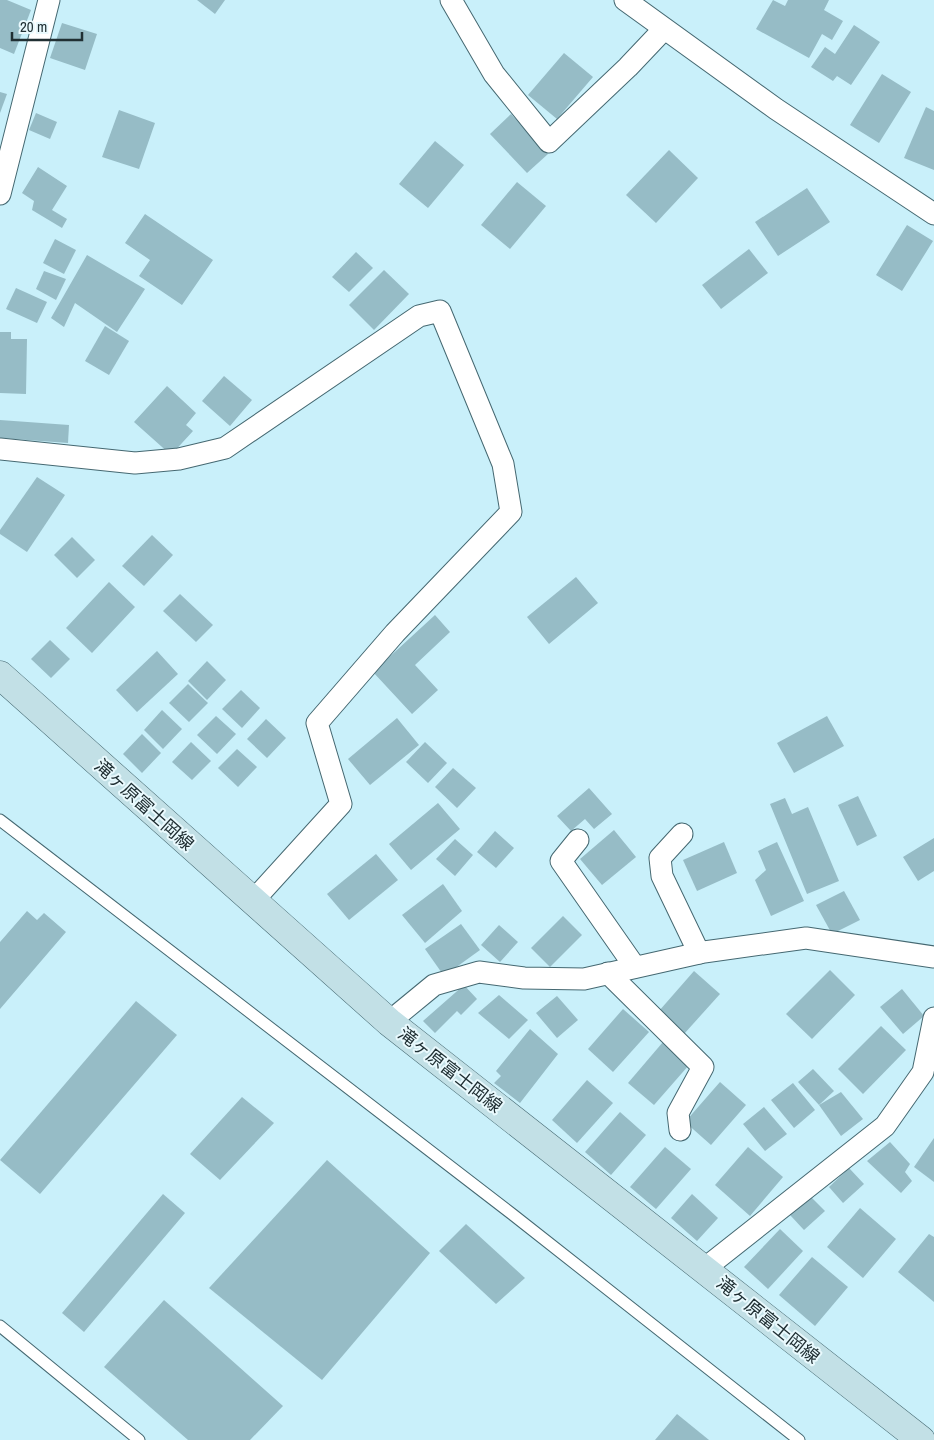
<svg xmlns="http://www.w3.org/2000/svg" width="934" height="1440" viewBox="0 0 934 1440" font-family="'Archivo Narrow','Noto Sans JP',sans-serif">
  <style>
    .building { fill: #96bcc6 }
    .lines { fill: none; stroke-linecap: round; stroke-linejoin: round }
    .service-casing { stroke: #456871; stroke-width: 13 }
    .minor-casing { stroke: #456871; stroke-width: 23 }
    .secondary-casing { stroke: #456871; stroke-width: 29 }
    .service { stroke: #fff; stroke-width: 11 }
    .minor { stroke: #fff; stroke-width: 21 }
    .secondary { stroke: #c2e0e6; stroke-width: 28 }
    .labels { text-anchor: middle; stroke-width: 4; stroke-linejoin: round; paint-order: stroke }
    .street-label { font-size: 18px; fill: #202f33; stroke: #e9f9fd }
  </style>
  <rect width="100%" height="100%" fill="#c9f0fa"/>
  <g class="building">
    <polygon points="0,0 7,0 31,10 14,54 0,48"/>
    <polygon points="197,0 225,0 215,14"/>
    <polygon points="773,0 785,6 788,0 829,0 824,10 843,21 832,40 822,34 809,58 756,29"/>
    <polygon points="62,23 97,34 85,70 50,58"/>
    <polygon points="854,25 880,42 851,85 837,76 833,81 811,67 825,47 835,54"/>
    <polygon points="564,53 593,77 557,119 528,95"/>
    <polygon points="882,74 911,92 879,143 850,125"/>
    <polygon points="0,92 7,94 0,113"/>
    <polygon points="926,107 934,111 934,170 904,158"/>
    <polygon points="119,110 155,123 139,169 102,157"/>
    <polygon points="36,113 57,122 50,139 29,130"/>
    <polygon points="511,114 548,154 527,173 490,134"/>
    <polygon points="435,141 464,165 428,208 399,184"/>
    <polygon points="669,150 698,178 656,223 626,195"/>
    <polygon points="38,167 67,186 52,210 67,219 62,228 32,210 34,201 22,193"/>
    <polygon points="517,182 546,206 510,249 481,225"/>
    <polygon points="807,188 830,222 778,256 755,222"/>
    <polygon points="145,214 213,260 182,305 139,276 150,260 125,243"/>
    <polygon points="907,225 933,241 902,291 876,275"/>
    <polygon points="55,239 76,250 64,274 43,263"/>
    <polygon points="749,249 768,273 721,309 702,285"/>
    <polygon points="356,252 373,268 349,292 332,277"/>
    <polygon points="87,255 145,289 117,332 75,303 64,327 51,318"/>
    <polygon points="384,270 409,294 374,330 349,305"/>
    <polygon points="44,271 66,279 56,300 36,289"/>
    <polygon points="16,288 47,302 37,323 6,309"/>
    <polygon points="105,326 129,341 109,375 85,361"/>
    <polygon points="0,332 11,332 11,339 27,339 26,394 0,393"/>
    <polygon points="224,376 252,400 230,426 202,401"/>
    <polygon points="167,386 196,413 186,425 193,431 171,455 134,422"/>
    <polygon points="0,420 69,425 68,443 0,438"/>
    <polygon points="37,477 65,495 27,552 0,534 0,530"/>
    <polygon points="152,535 173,555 144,586 122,566"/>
    <polygon points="72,537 95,560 77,578 54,555"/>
    <polygon points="576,577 598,603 549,644 527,617"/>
    <polygon points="109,582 135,607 92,653 66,628"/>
    <polygon points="180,594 213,625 196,642 163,611"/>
    <polygon points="435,615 450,632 415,665 438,690 412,714 373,672"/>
    <polygon points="50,640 70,659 51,678 31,659"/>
    <polygon points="157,651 178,674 137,712 116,690"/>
    <polygon points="207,661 226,680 207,700 188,681"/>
    <polygon points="188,684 208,703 189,722 169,703"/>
    <polygon points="241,690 260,708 242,728 222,709"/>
    <polygon points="162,710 182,729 163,749 144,730"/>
    <polygon points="216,716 236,734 217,754 197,735"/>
    <polygon points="827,716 844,746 794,773 777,743"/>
    <polygon points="397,718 419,745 370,785 348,759"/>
    <polygon points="266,719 286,738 267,758 247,739"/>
    <polygon points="142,734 161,753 142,773 123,754"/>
    <polygon points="191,742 211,761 192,780 172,762"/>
    <polygon points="425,742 447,763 428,783 406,762"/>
    <polygon points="237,749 257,767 238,787 218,768"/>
    <polygon points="453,768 476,788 457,808 435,787"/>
    <polygon points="589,788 612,814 594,829 585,819 571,831 557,816"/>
    <polygon points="858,796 877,836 857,846 838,805"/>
    <polygon points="785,798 792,814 808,807 839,881 807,894 770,804"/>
    <polygon points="438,803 460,829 411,870 389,844"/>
    <polygon points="614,830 636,857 602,885 580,859"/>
    <polygon points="495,831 514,848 496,868 477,852"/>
    <polygon points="934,838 934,871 918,881 903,857"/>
    <polygon points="455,839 473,855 455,876 436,859"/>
    <polygon points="724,842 737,873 697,891 683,860"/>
    <polygon points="777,842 804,901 771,916 755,880 766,870 758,851"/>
    <polygon points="376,854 398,880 349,920 327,894"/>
    <polygon points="443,884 462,911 425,943 402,915"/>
    <polygon points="844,891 860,920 832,934 816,905"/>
    <polygon points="27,911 37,920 44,913 66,932 0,1009 0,942"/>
    <polygon points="563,916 582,935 550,967 531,948"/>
    <polygon points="461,924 480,950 444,976 425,949"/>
    <polygon points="499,925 518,942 500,962 481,945"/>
    <polygon points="830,970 855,995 812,1039 786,1014"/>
    <polygon points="694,971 720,994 684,1034 659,1011"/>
    <polygon points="464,985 477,999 461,1015 457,1011 435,1033 423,1021"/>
    <polygon points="902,989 924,1016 903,1034 880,1007"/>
    <polygon points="499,995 528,1020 509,1039 478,1013"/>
    <polygon points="557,996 578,1020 557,1038 536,1013"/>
    <polygon points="136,1001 177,1035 40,1194 0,1160"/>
    <polygon points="623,1009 649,1032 613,1072 588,1049"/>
    <polygon points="881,1026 906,1050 863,1094 838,1069"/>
    <polygon points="530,1029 558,1054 520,1103 494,1083 501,1076 496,1071"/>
    <polygon points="663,1042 689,1065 654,1105 628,1083"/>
    <polygon points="813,1069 834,1091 819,1105 798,1082"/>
    <polygon points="587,1080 613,1103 577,1143 552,1120"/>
    <polygon points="720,1082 746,1105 711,1145 685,1122"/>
    <polygon points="793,1083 815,1110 794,1128 771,1100"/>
    <polygon points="841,1092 863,1119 841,1136 819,1105"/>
    <polygon points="242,1097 274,1123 220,1180 190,1154"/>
    <polygon points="764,1107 787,1134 765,1151 743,1124"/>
    <polygon points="620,1112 646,1135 611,1175 585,1152"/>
    <polygon points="934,1138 934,1182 914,1167"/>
    <polygon points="890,1142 910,1164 905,1172 912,1181 901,1193 867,1161"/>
    <polygon points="665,1147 691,1169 656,1209 630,1187"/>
    <polygon points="748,1147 783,1177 750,1216 715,1185"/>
    <polygon points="327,1160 430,1253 322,1380 209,1288"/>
    <polygon points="849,1168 864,1184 843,1203 829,1187"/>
    <polygon points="163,1194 185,1213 84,1332 62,1313"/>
    <polygon points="692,1194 718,1218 697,1241 671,1218"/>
    <polygon points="810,1196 825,1211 804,1230 790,1215"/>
    <polygon points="860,1208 896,1239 863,1278 827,1247"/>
    <polygon points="466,1224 525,1278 496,1304 439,1251"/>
    <polygon points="780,1229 803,1251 768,1289 744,1267"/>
    <polygon points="929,1234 934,1237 934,1302 898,1272"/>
    <polygon points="812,1257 848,1287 815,1326 779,1295"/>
    <polygon points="164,1300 283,1406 250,1440 188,1440 104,1367"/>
    <polygon points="677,1414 709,1440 655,1440"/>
  </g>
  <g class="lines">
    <g class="service-casing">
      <g id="service">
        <polyline points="0,820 512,1214 799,1440"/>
        <polyline points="0,1326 139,1440"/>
      </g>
    </g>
    <g class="minor-casing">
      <g id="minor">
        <polyline points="451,0 494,74 549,142 628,67 664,29"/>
        <polyline points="625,0 776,109 934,214"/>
        <polyline points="0,194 49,0"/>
        <polyline points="0,449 135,463 179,459 225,448 419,316 440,311 503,464 511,512 395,633 317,723 341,804 252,902"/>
        <polyline points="682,834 660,858 662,876 699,953"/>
        <polyline points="578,840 561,861 635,967"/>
        <polyline points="608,973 703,1067 678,1113 680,1130"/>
        <polyline points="389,1022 434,985 479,972 524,978 584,979 704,952 806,938 934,957"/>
        <polyline points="704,1269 885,1126 923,1072 934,1018"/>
      </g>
    </g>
    <g class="secondary-casing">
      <polyline id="secondary" points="0,675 389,1022 921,1440"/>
    </g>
    <use href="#service" class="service"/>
    <use href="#minor" class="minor"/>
    <use href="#secondary" class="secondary"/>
  </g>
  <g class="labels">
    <g class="street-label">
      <text transform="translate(144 805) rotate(42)" y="6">滝ヶ原富士岡線</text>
      <text transform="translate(450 1070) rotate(38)" y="6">滝ヶ原富士岡線</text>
      <text transform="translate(768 1320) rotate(39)" y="6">滝ヶ原富士岡線</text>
    </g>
  </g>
  <path d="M12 32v8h70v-8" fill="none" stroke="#202f33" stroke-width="2.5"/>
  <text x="20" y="32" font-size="15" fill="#202f33" stroke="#e9f9fd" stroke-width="4" paint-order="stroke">20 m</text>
</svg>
